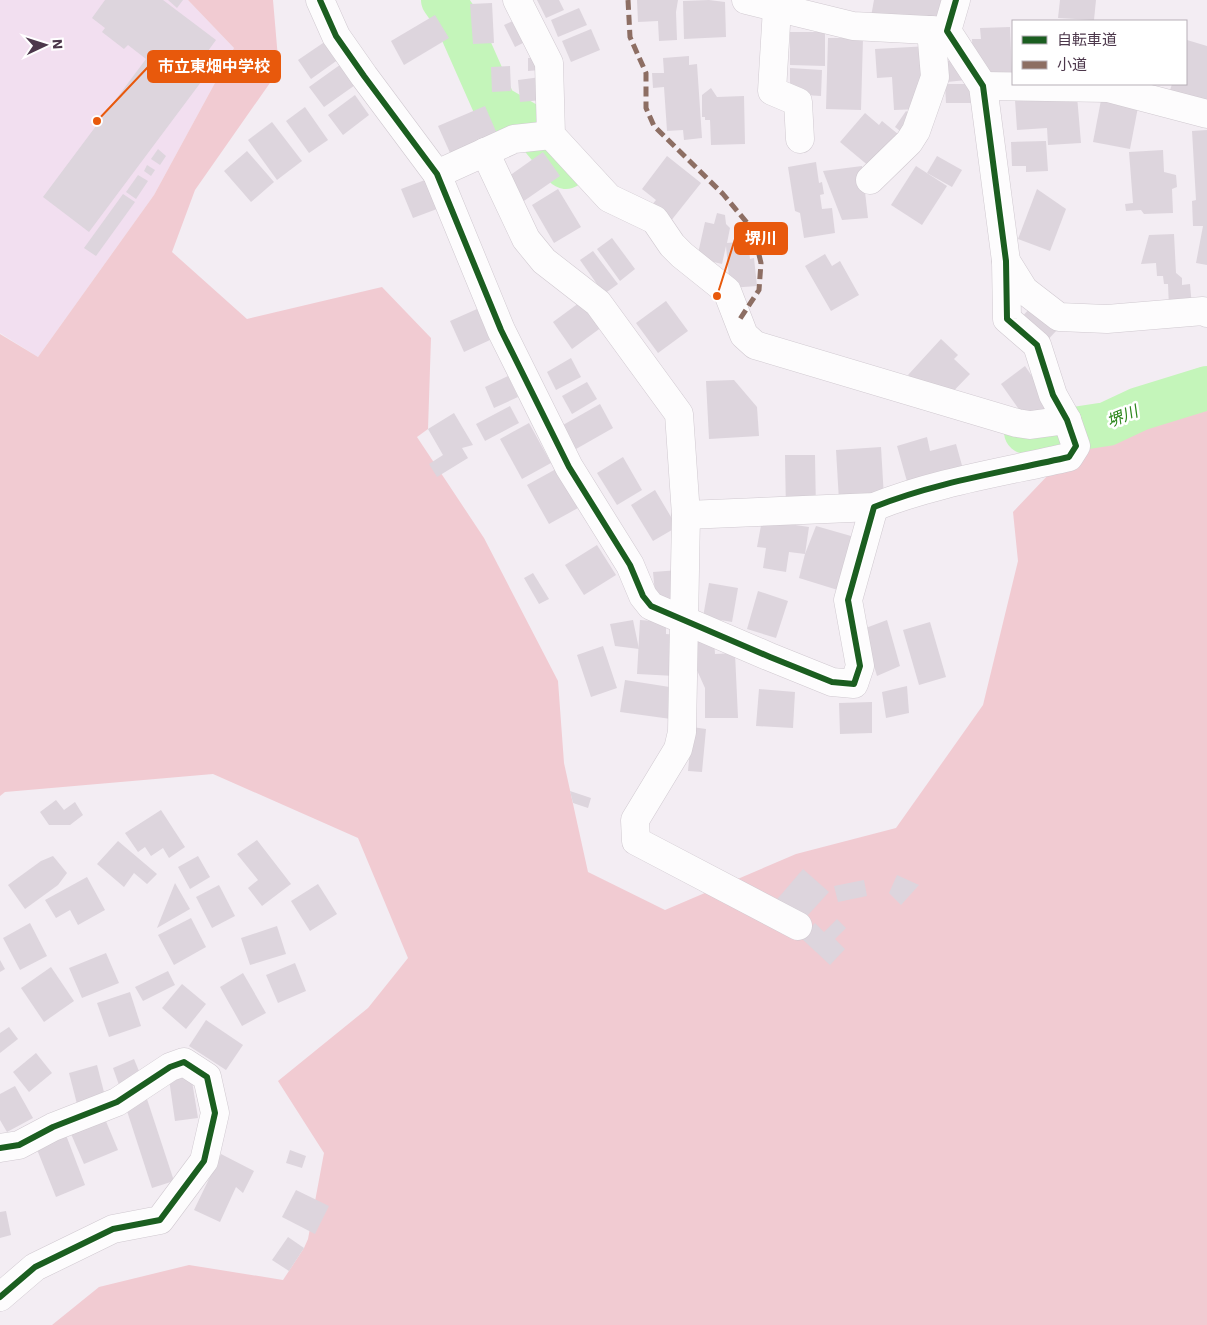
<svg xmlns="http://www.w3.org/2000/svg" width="1207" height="1325" viewBox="0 0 1207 1325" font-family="'Work Sans','Noto Sans JP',sans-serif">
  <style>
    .education { fill: #f2dff0 }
    .green { fill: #f1cbd2 }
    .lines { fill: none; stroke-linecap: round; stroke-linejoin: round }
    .river { stroke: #c4f5ba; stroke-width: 44 }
    .building { fill: #ddd5dd }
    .minor-casing { stroke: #d0c9d0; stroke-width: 29 }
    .minor { stroke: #fdfcfd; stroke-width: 28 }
    .quiet { stroke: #8d6e63; stroke-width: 5; stroke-dasharray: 10 5; stroke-linecap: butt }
    .cycleway-casing { stroke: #fff; stroke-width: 9 }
    .cycleway { stroke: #1b5e20; stroke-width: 6 }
    .labels { text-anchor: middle; stroke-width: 5; stroke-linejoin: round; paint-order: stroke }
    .water-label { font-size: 16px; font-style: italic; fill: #2c861c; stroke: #fff }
    .leader { fill: none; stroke: #e8590c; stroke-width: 2 }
    .callout-dot { fill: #e8590c; stroke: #fff; stroke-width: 2 }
    .callout { fill: #e8590c; stroke: #e8590c; stroke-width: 2 }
    .callout-label { font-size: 16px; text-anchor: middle; font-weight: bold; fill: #fff }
  </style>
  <rect width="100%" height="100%" fill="#f3edf3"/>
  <polygon class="education" points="0,0 188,0 234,48 154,195 38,357 0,333"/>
  <polygon class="green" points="188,0 273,0 279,70 195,190 172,252 247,319 382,287 431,338 428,429 417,437 484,538 558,681 564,763 588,872 665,910 796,854 896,828 983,705 1018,561 1013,512 1128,391 1202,367 1207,371 1207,1325 52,1325 99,1287 189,1265 283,1280 304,1248 308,1239 324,1153 278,1081 368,1008 408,958 358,838 213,774 5,792 0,796 0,334 38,357 154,195 234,48"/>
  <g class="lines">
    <g class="river">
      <polyline points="443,0 457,20 495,106 535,129 566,167"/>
      <polyline points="1026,432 1035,435 1107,424 1139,409 1207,388"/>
    </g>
  </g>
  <g class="building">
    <polygon points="105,0 163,0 216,40 200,62 210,70 89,232 43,197 146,59 128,45 124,49 102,32 105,28 92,18"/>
    <polygon points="168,0 183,0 177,8"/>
    <polygon points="537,0 559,0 564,10 546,18"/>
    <polygon points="637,0 678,0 676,12 677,40 659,41 658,21 638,22"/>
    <polygon points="709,0 725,2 726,37 684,39 683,1"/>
    <polygon points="874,0 946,0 935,24 870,22"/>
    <polygon points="1060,0 1096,0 1094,20 1058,18"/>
    <polygon points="492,3 494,43 473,44 470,4"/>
    <polygon points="579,8 587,25 558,37 551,20"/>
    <polygon points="435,15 449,38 404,65 391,41"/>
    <polygon points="517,19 527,41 515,47 504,25"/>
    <polygon points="1010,27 1012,76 980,77 973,65 972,39 981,39 980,28"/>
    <polygon points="591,29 600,50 571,62 562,41"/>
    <polygon points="790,32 825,32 825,66 790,65"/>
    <polygon points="828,38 863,38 861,110 826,109"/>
    <polygon points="1187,40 1207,46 1207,101 1167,100 1172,84 1186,84"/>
    <polygon points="326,41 339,59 311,79 298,60"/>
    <polygon points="929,46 921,109 894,110 892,77 877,78 875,49"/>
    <polygon points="689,56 689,65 697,64 702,138 684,140 683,130 667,131 664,87 653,88 652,73 664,73 663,58"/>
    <polygon points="539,57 540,70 528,71 528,58"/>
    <polygon points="964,59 966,80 947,82 945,61"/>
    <polygon points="344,62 358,83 324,107 309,87"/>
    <polygon points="510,66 511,91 492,92 491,67"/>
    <polygon points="790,68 822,70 821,96 790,94"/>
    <polygon points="541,77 543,100 520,102 518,80"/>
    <polygon points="945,84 973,84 973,103 946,103"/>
    <polygon points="711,88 717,97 744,96 745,144 711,145 710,120 705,120 705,117 702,117 702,95"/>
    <polygon points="355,95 369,115 343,135 328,115"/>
    <polygon points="1102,95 1139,102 1130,149 1093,142"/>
    <polygon points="1077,96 1081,143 1048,145 1047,128 1017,130 1015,100"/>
    <polygon points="485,106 498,136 451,155 438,126"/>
    <polygon points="305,107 328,140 309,153 286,121"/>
    <polygon points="906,111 916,118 904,134 895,127"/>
    <polygon points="865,113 879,125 882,121 904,139 876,172 840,142"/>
    <polygon points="272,122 302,161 277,180 248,140"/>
    <polygon points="1207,130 1207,265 1196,263 1203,226 1193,226 1192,201 1196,200 1192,131"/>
    <polygon points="1046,141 1048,171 1026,172 1026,166 1012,166 1011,142"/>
    <polygon points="158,149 166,156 160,165 151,159"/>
    <polygon points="1163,150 1164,172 1176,175 1177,187 1172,189 1173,213 1144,214 1141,210 1126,211 1125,204 1133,203 1129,152"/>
    <polygon points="247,151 274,182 251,202 224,171"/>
    <polygon points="543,152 560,176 521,203 505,179"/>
    <polygon points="667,156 701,183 670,222 651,206 656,200 642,189"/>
    <polygon points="937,156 962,170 952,187 927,173"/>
    <polygon points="816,162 819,183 822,182 824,194 820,195 822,209 832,208 835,233 804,238 800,213 795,211 788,167"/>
    <polygon points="147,165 155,170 151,176 144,171"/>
    <polygon points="862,166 868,218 842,220 823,171"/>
    <polygon points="916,166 947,186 922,225 891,205"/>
    <polygon points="138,175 148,181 136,199 126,192"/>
    <polygon points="425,180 437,209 413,218 401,189"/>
    <polygon points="558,189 581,227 554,243 532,205"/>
    <polygon points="1037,189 1066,209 1050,251 1018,239"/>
    <polygon points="123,194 135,202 96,256 84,248"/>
    <polygon points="717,213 725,215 726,224 730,228 727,243 748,241 750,259 754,258 757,286 730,288 726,246 722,264 697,258 705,222 714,224"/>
    <polygon points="1174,234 1176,273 1182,278 1182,285 1190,284 1192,307 1169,308 1168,284 1164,284 1163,276 1157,276 1156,263 1141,264 1149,235"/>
    <polygon points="612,238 635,269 620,281 597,249"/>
    <polygon points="593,251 618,284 604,294 580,260"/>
    <polygon points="825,254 832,266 840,261 859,295 831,311 805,266"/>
    <polygon points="587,297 606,324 572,349 553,322"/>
    <polygon points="666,301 688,331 658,353 636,323"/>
    <polygon points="1032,306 1057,330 1043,345 1018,321"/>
    <polygon points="477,309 490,340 464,352 450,321"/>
    <polygon points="941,339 958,355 954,359 970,374 940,405 908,375"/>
    <polygon points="571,358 581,377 556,390 547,372"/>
    <polygon points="1025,366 1054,408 1030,425 1001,384"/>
    <polygon points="508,376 518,397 494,408 485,387"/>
    <polygon points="734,380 757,407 759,436 709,439 706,381"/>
    <polygon points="587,382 597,399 572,414 562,396"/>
    <polygon points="600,404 613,428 576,449 563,425"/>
    <polygon points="510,406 519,423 485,441 476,424"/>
    <polygon points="454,413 473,445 462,448 468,458 437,477 429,464 443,455 428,429"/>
    <polygon points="529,423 551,463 522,479 500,439"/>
    <polygon points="927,437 930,451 956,444 963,469 908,485 897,446"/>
    <polygon points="881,447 884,498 839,501 836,450"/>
    <polygon points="785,455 815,455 816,511 786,511"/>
    <polygon points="623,457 642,490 617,505 597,473"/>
    <polygon points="556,469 578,508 549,524 527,485"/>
    <polygon points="655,490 677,527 653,541 631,505"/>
    <polygon points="762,520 809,527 805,554 816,526 858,538 841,591 799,578 805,554 789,552 786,572 763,568 766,548 757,547"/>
    <polygon points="597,545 616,575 584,595 565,565"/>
    <polygon points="679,570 682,602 656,604 653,572"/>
    <polygon points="533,573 549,599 539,604 524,578"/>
    <polygon points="709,583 738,588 732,622 703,617"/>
    <polygon points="758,591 788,601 776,638 747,629"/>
    <polygon points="633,620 639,649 615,646 610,624"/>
    <polygon points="640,620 666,622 666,634 677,635 675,676 637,674"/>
    <polygon points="887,620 900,666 877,676 863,629"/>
    <polygon points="930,622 946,677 919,685 903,630"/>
    <polygon points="695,639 714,639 715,654 735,653 738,718 705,718 705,688 696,668"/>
    <polygon points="603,646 617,688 591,697 577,655"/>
    <polygon points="625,680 676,688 671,719 620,712"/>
    <polygon points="907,686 909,713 886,718 882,692"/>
    <polygon points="759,689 795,692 793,728 756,726"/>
    <polygon points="872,702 872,733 840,734 839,703"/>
    <polygon points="692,727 706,729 702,772 688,771"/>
    <polygon points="570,791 591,798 588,808 573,803"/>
    <polygon points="56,800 64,810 75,802 83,815 70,825 49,825 40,812"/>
    <polygon points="161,810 185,847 169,858 163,848 151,856 145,847 138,852 125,833"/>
    <polygon points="257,840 291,884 262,906 248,888 258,880 237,854"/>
    <polygon points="118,841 157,874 147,884 134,873 124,887 97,864"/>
    <polygon points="53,856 67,873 58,885 25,909 8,885 41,861"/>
    <polygon points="198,856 210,877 190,889 178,867"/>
    <polygon points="803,869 829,892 798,926 773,904"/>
    <polygon points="897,875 919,885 901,905 889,893"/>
    <polygon points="87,877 105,910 78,925 70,910 56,918 45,900"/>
    <polygon points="864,880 867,896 838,902 834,886"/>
    <polygon points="175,883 190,909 157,928"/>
    <polygon points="318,884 337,914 310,931 291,901"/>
    <polygon points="219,885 235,916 212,928 196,897"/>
    <polygon points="191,918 206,947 174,965 158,935"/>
    <polygon points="837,919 846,928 835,939 845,949 830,965 801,938 815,923 824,932"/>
    <polygon points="30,923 47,956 20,970 3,938"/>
    <polygon points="277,926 286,954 250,965 241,938"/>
    <polygon points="106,953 119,983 82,998 69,968"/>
    <polygon points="0,960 5,969 0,972"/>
    <polygon points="295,963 306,991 278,1003 266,975"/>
    <polygon points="51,967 74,1001 44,1022 21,988"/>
    <polygon points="168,971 175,985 143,1001 135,987"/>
    <polygon points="243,973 266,1013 242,1026 220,987"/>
    <polygon points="182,984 206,1004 186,1029 162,1008"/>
    <polygon points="130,992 141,1026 109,1037 97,1003"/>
    <polygon points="206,1020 243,1045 226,1070 189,1046"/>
    <polygon points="9,1027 18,1039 0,1053 0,1033"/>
    <polygon points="36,1053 52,1073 29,1092 13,1072"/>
    <polygon points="134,1059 141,1076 119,1085 113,1068"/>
    <polygon points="97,1065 105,1096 77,1104 69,1073"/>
    <polygon points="191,1075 198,1118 175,1121 169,1079"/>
    <polygon points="15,1086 33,1118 7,1132 0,1120 0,1094"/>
    <polygon points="146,1096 174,1181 152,1188 127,1111"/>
    <polygon points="105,1119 118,1150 84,1164 71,1134"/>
    <polygon points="66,1135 85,1185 56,1197 36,1147"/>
    <polygon points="290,1150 306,1156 302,1168 286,1163"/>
    <polygon points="221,1154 254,1171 243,1193 236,1187 220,1222 194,1210"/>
    <polygon points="296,1190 329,1206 315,1234 282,1217"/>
    <polygon points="6,1211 11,1235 0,1238 0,1212"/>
    <polygon points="288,1237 304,1248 289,1271 272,1260"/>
  </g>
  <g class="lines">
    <g class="minor-casing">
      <g id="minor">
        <polyline points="320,0 336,36 364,76 437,174 501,330 569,467 630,565 643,596 651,606 770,657 832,682 854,684 860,666 848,600 874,507"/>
        <polyline points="517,0 549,63 551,135 609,198 655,220 672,245 682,255 727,291 744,335 755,345 1017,423 1030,425 1067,420"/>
        <polyline points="746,0 853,26 947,31"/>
        <polyline points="777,8 772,91 798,102 800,139"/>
        <polyline points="983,86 1108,88 1207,114"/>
        <polyline points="485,152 526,239 544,261 598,303 679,414 686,515 682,732 678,749 635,820 636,841 798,926"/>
        <polyline points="437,174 514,139 551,135"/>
        <polyline points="870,180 909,142 916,131 935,77 931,30"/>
        <polyline points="1006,261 1024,290 1059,317 1107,319 1203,311 1207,313"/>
        <path d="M686 515 874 507C936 482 1004 472 1069 457L1076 446 1067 420 1053 395 1037 345 1007 319 1006 261 983 86 947 31 956 0"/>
        <polyline points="0,1148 19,1145 53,1127 117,1102 170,1067 184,1062 207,1077 215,1113 204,1161 160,1220 113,1229 35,1267 0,1297"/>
      </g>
    </g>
    <use href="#minor" class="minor"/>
    <polyline class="quiet" points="628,0 630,37 646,73 646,108 654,126 723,194 753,230 761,263 759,290 738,322"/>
    <g class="cycleway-casing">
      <g id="cycleway">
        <path d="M320 0 336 36 364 76 437 174 501 330 569 467 630 565 643 596 651 606 770 657 832 682 854 684 860 666 848 600 874 507C936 482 1004 472 1069 457L1076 446 1067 420 1053 395 1037 345 1007 319 1006 261 983 86 947 31 956 0"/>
        <polyline points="0,1148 19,1145 53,1127 117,1102 170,1067 184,1062 207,1077 215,1113 204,1161 160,1220 113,1229 35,1267 0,1297"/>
      </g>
    </g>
    <use href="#cycleway" class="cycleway"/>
  </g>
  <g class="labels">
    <g class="water-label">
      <text transform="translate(1122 416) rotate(-22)" y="6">堺川</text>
    </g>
  </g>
  <path class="leader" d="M97 121L148 67M717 296L735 239"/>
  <g class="callout-dot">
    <circle cx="97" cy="121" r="5"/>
    <circle cx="717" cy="296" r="5"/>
  </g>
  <g class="callout">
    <rect x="148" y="51" width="132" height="31" rx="5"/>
    <rect x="735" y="223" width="52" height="31" rx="5"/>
  </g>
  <g class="callout-label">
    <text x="214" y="72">市立東畑中学校</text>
    <text x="761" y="244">堺川</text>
  </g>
  <rect x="1012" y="20" width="175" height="65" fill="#ffffff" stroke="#b7afb7"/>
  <rect x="1022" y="36" width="25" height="8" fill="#1b5e20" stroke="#b7afb7"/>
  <text x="1057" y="45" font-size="15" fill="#4c374b">自転車道</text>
  <rect x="1022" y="61" width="25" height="8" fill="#8d6e63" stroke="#b7afb7"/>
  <text x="1057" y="70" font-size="15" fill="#4c374b">小道</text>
  <g transform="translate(45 45) rotate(86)" stroke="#ffffff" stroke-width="4" paint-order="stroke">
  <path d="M0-4L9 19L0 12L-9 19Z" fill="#4c374b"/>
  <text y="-8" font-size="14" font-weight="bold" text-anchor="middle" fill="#4c374b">N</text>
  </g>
</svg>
